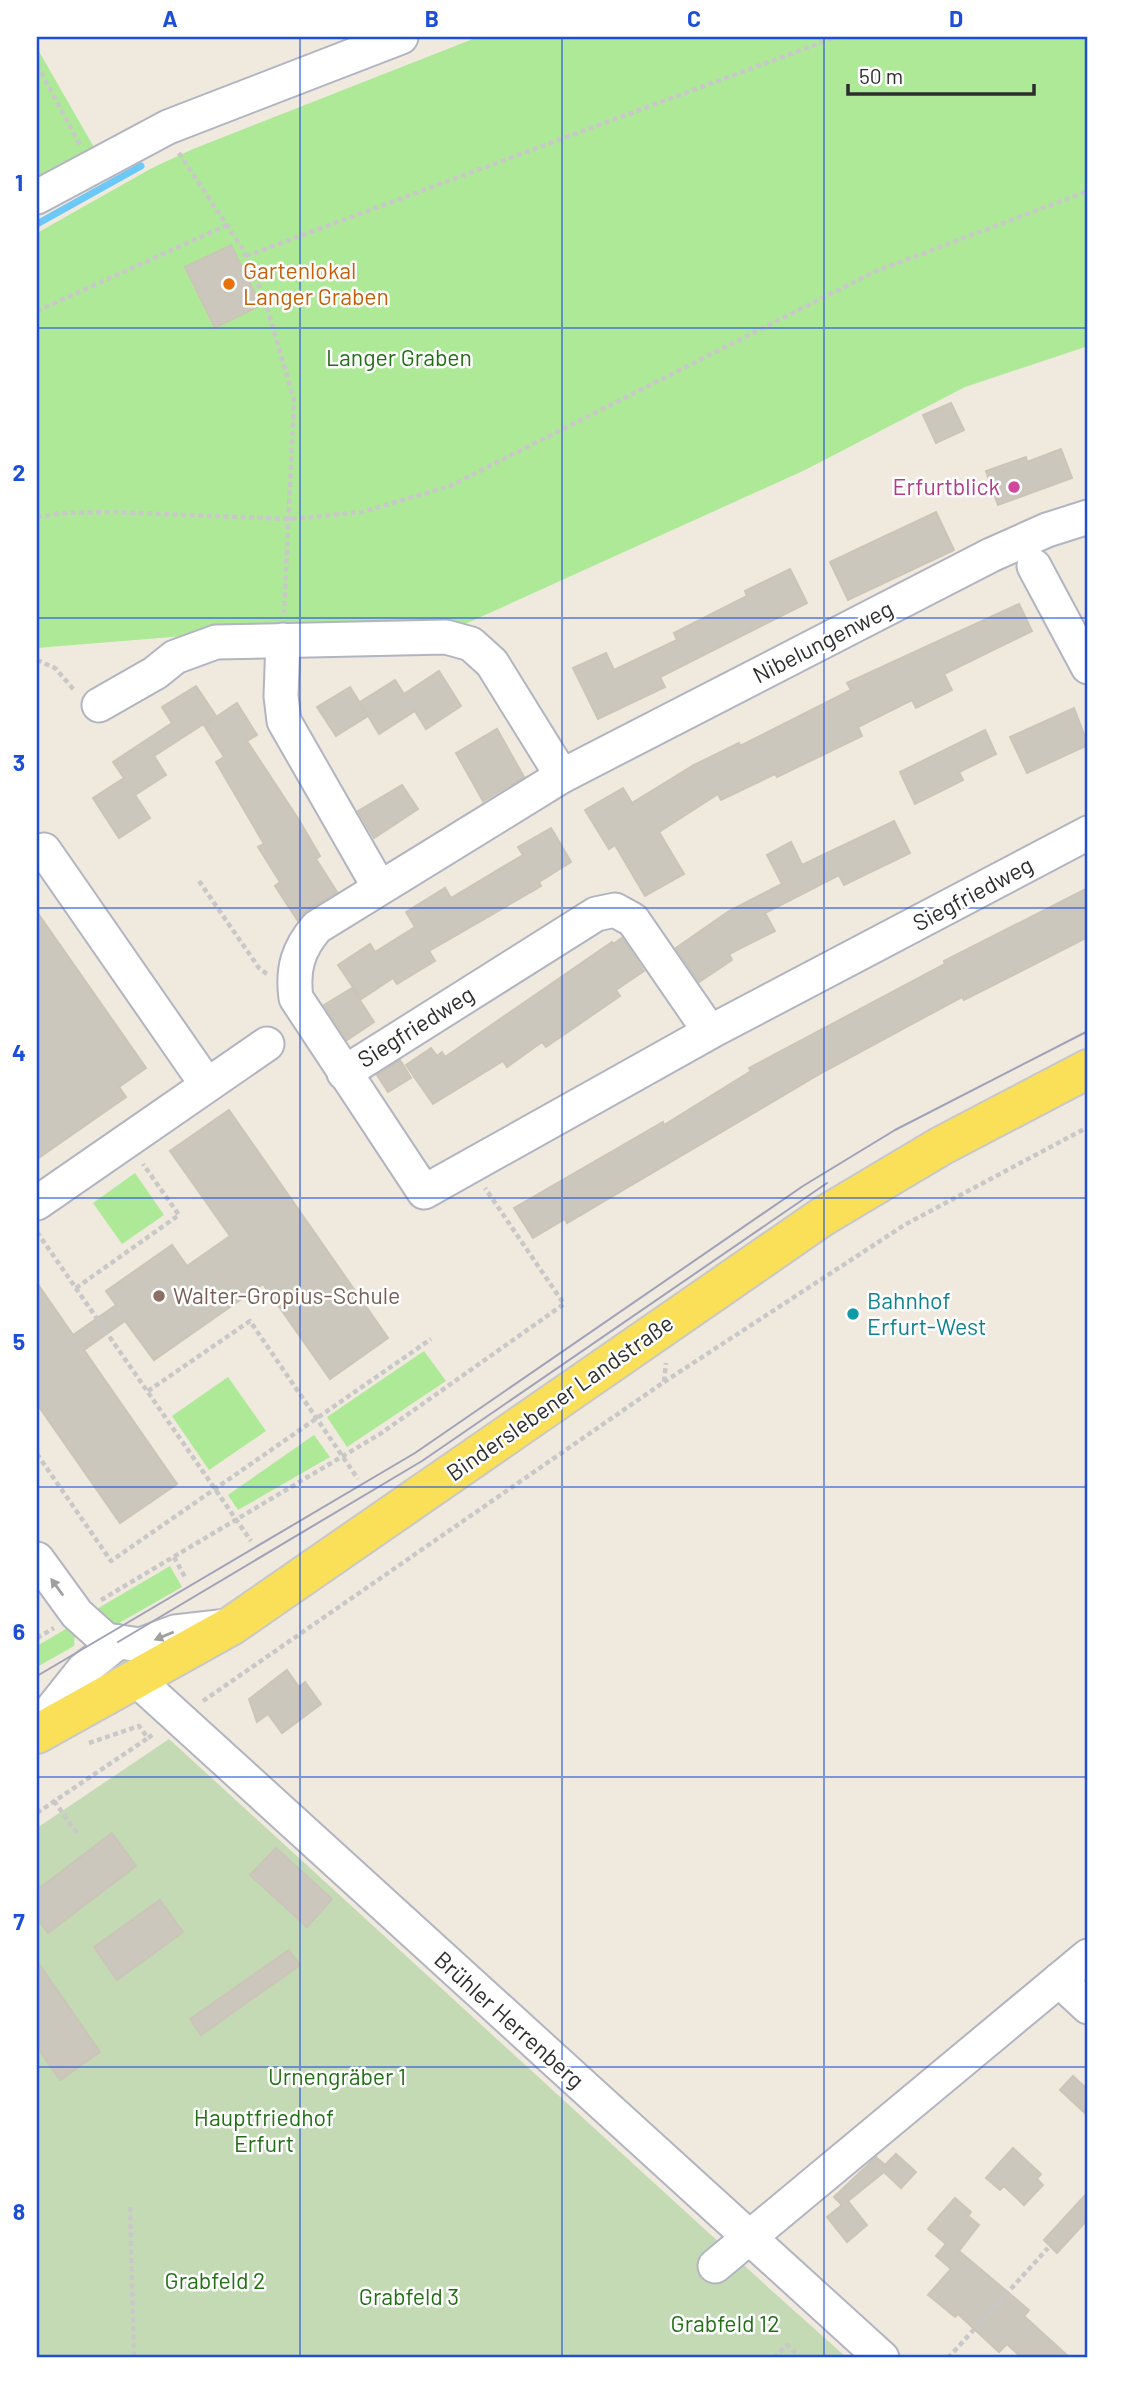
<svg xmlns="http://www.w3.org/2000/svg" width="1125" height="2395" viewBox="0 0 1125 2395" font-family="Barlow,sans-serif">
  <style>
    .green { fill: #aee998 }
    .cemetery { fill: #c4dab4 }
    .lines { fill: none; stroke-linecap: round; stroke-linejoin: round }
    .stream { stroke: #6bc8f7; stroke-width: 7 }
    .building { fill: #cbc7bd; stroke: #cbc5b7; stroke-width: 2 }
    .minor-casing { stroke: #b2b4c1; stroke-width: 37 }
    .major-casing { stroke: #c8c8c8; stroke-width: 42 }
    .path { stroke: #c8c8c8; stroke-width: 4.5; stroke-dasharray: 5 3.5; stroke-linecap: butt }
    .minor { stroke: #fff; stroke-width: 33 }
    .major { stroke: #fadf58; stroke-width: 38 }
    .tram { stroke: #a0a2b8; stroke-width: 2 }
    .oneway { fill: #a0a0a0 }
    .grid { fill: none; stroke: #1d4ed8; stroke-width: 2; stroke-opacity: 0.55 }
    .food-dot { fill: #e8710a; stroke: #fff; stroke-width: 2.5 }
    .hotel-dot { fill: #d1479c; stroke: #fff; stroke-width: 2.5 }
    .education-dot { fill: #8d6e63; stroke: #fff; stroke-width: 2.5 }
    .culture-dot { fill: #0f9aa8; stroke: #fff; stroke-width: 2.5 }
    .labels { text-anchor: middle; stroke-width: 5; stroke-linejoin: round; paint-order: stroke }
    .food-label { font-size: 23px; fill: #c56008; stroke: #fff; text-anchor: start }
    .park-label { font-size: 23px; fill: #227016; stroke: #fff }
    .hotel-label { font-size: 23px; fill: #b23c85; stroke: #fff; text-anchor: end }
    .street-label { font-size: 23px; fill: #2d2d2d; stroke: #fff }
    .education-label { font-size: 23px; fill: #785e54; stroke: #fff; text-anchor: start }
    .culture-label { font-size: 23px; fill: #0d838f; stroke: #fff; text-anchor: start }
    .neatline { fill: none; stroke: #1d4ed8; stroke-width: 2.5 }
    .grid-label { font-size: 23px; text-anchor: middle; font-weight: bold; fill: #1d4ed8 }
  </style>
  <rect width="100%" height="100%" fill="#efe9de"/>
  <g class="green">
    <polygon points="478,37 1088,37 1088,346 965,387 805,470 454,629 221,633 37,648 37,233 152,168 193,149"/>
    <polygon points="37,48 95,149 37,180"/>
    <polygon points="135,1173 164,1215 122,1244 93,1203"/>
    <polygon points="424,1351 446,1381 347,1447 327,1417"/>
    <polygon points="228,1377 266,1431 209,1470 172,1416"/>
    <polygon points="314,1435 330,1457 238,1510 228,1495"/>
    <polygon points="170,1566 182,1587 107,1630 90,1613"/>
    <polygon points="69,1627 75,1633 74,1646 37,1667 37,1646"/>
  </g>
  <polygon class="cemetery" points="169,1739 771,2290 847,2358 37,2358 37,1828"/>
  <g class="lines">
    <polyline class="stream" points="37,224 141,166"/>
  </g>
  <g class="building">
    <polygon points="231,245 261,305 215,328 185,267"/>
    <polygon points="951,403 964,430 936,443 923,415"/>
    <polygon points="1061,449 1072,478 998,505 986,471 1026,457 1027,462"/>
    <polygon points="936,512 954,550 848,600 830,562"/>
    <polygon points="790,569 807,603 660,677 665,687 598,719 573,668 606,653 614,670 677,640 674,633 747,596 745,591"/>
    <polygon points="1019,604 1032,631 944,674 952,690 916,708 912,700 858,727 862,736 777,777 775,774 721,800 718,794 659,832 684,874 645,896 615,845 609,849 585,810 623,788 632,803 694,765 739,743 740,746 851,690 847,683"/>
    <polygon points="439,671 461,706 426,729 415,711 379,734 360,702 395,680 404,694"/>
    <polygon points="196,686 216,716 154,756 166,775 135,795 150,818 119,838 93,798 124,778 113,762 172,723 162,707"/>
    <polygon points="350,687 368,716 336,736 317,707"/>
    <polygon points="237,703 257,735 247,741 299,820 320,856 316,859 337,892 307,911 298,921 275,886 280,882 258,847 264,844 216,762 224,757 204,725"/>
    <polygon points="1074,708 1088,745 1027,773 1010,737"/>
    <polygon points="497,729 524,777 483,801 456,753"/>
    <polygon points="985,730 996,754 959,772 963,780 915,804 900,772"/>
    <polygon points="402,785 418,809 374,838 358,811"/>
    <polygon points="894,821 910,853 844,885 839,875 765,913 775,931 729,954 732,960 699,982 676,948 729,911 782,884 767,855 791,842 802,865"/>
    <polygon points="551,828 571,862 539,882 541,886 429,951 435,961 397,984 393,978 361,999 338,965 370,944 375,952 415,927 406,912 445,888 451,898 523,855 518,847"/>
    <polygon points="1088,888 1088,937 964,1000 962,997 823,1072 567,1223 565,1219 533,1238 514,1208 663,1122 664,1125 751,1071 749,1068 945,964 944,961"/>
    <polygon points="37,912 146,1068 119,1087 126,1097 37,1159"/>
    <polygon points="622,938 644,971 616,990 620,996 546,1047 542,1042 507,1067 503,1061 433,1104 406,1065 431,1048 437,1056 442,1052 445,1057 612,942 613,944"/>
    <polygon points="352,988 374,1022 347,1040 324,1005"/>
    <polygon points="400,1060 411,1078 388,1092 377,1075"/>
    <polygon points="229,1110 388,1338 330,1379 263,1284 154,1360 125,1321 84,1350 177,1484 120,1523 37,1404 37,1283 73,1335 116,1305 106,1291 172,1245 187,1266 230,1236 170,1151"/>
    <polygon points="287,1670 299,1687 305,1682 321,1704 282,1733 268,1714 257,1722 249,1699"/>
    <polygon points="112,1833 136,1866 48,1933 37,1918 37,1890"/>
    <polygon points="276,1848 332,1899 307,1927 250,1875"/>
    <polygon points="160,1900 183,1932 117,1980 94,1947"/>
    <polygon points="289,1950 300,1965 201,2035 190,2019"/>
    <polygon points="37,1961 100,2052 60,2080 37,2047"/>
    <polygon points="1073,2076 1088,2090 1088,2116 1060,2090"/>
    <polygon points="1013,2148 1041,2174 1037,2179 1043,2185 1024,2205 1004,2186 1000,2190 986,2178"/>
    <polygon points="896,2154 916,2172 901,2188 884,2172 848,2201 867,2225 847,2242 827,2217 842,2205 834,2197 876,2157 885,2165"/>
    <polygon points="1088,2192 1088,2219 1057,2253 1044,2240"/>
    <polygon points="955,2198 971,2212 968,2216 979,2225 959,2251 1029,2310 1024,2316 1070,2358 1022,2358 1007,2344 999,2352 958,2314 955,2317 928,2295 951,2269 936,2256 946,2244 928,2229"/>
  </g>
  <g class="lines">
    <g class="minor-casing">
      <g id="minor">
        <polyline points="37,197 168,127 401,37"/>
        <path d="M1088 517 1047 530 991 555 562 776 317 927C298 949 292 969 296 998L424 1192 710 1032 1088 833"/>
        <polyline points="1034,566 1088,667"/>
        <polyline points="283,640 281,696 284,721 379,887"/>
        <polyline points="99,705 155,673 175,657 216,642 446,637 471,644 492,663 562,776"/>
        <polyline points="37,856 44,850 207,1085"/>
        <polyline points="344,1073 596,914 615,910 633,920 710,1032"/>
        <polyline points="37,1203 267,1044"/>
        <polyline points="37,1559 77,1614 106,1640 140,1645 175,1632 228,1626"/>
        <polyline points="137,1680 882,2358"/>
        <polyline points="37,1728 83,1670 118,1642"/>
        <polyline points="1059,1980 1088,2007"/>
        <polyline points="715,2266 1088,1956"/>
      </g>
    </g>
    <g class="major-casing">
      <polyline id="major" points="37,1734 231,1626 822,1217 941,1146 1088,1069"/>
    </g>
    <g class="path">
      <polyline points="37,65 80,145"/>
      <polyline points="179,153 242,248 264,297 294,400 284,613"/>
      <polyline points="246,256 836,37"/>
      <polyline points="37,311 227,225"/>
      <polyline points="37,517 62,513 112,512 290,519 362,512 450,486 876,271 1088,191"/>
      <polyline points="37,660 55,668 75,691"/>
      <polyline points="199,881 259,968 267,974"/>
      <polyline points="37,1232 251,1541"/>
      <polyline points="76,1288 179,1215 143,1164"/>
      <polyline points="664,1382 906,1224 1088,1127"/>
      <polyline points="148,1391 250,1321 358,1479"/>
      <polyline points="37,1454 111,1561 431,1339"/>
      <polyline points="174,1557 186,1579"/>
      <polyline points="101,1600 380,1434 564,1304 485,1188"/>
      <polyline points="37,1638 54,1628"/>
      <polyline points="203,1701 664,1382 666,1363"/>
      <polyline points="89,1743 139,1726 148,1738 155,1733"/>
      <polyline points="54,1801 77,1833"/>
      <polyline points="37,1813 148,1738"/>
      <polyline points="130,2207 134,2358"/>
      <polyline points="774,2358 787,2345 801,2358"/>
      <polyline points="948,2358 1048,2248"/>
    </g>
    <use href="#minor" class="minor"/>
    <use href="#major" class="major"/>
    <g class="tram">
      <polyline points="118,1642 422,1461 827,1183"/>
      <polyline points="37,1676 415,1453 803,1186 895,1130 1088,1031"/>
    </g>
  </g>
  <defs><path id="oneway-solid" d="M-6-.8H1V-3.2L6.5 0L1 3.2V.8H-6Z" transform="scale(1.75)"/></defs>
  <g class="oneway">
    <use href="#oneway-solid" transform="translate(57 1587) rotate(-126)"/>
    <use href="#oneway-solid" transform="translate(164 1636) rotate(158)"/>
  </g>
  <path class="grid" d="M300 37V2358M562 37V2358M824 37V2358M37 328H1088M37 618H1088M37 908H1088M37 1198H1088M37 1487H1088M37 1777H1088M37 2067H1088"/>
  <circle class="food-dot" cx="229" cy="284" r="7"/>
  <circle class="hotel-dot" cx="1014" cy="487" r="7"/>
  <circle class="education-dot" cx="159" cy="1296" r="7"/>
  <circle class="culture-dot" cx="853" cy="1314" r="7"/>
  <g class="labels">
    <g class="food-label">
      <text x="243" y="279">Gartenlokal<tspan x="243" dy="26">Langer Graben</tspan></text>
    </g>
    <g class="park-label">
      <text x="399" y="366">Langer Graben</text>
      <text x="337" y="2085">Urnengräber 1</text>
      <text x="264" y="2126">Hauptfriedhof<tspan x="264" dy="26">Erfurt</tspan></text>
      <text x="215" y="2289">Grabfeld 2</text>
      <text x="409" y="2305">Grabfeld 3</text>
      <text x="725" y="2332">Grabfeld 12</text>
    </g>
    <g class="hotel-label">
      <text x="1000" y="495">Erfurtblick</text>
    </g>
    <g class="street-label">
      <text transform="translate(823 642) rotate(-27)" y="8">Nibelungenweg</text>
      <text transform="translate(973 894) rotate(-28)" y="8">Siegfriedweg</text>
      <text transform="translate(416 1027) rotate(-32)" y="8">Siegfriedweg</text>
      <text transform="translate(560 1398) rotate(-35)" y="8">Binderslebener Landstraße</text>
      <text transform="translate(509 2020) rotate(42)" y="8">Brühler Herrenberg</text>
    </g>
    <g class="education-label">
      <text x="173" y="1304">Walter-Gropius-Schule</text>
    </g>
    <g class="culture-label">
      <text x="867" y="1309">Bahnhof<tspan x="867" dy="26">Erfurt-West</tspan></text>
    </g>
  </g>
  <rect width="1125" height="2395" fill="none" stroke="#ffffff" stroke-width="77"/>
  <path d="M848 84v10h186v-10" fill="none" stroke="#2d2d2d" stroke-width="3.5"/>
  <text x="859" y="84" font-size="21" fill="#2d2d2d" stroke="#ffffff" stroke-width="5" paint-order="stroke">50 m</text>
  <rect x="38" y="38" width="1048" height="2318" class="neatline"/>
  <g class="grid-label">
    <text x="170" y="27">A</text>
    <text x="432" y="27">B</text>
    <text x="694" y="27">C</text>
    <text x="956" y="27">D</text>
    <text x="19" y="191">1</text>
    <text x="19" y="481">2</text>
    <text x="19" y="771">3</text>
    <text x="19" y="1061">4</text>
    <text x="19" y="1350">5</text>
    <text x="19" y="1640">6</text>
    <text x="19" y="1930">7</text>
    <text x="19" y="2220">8</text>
  </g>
</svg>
